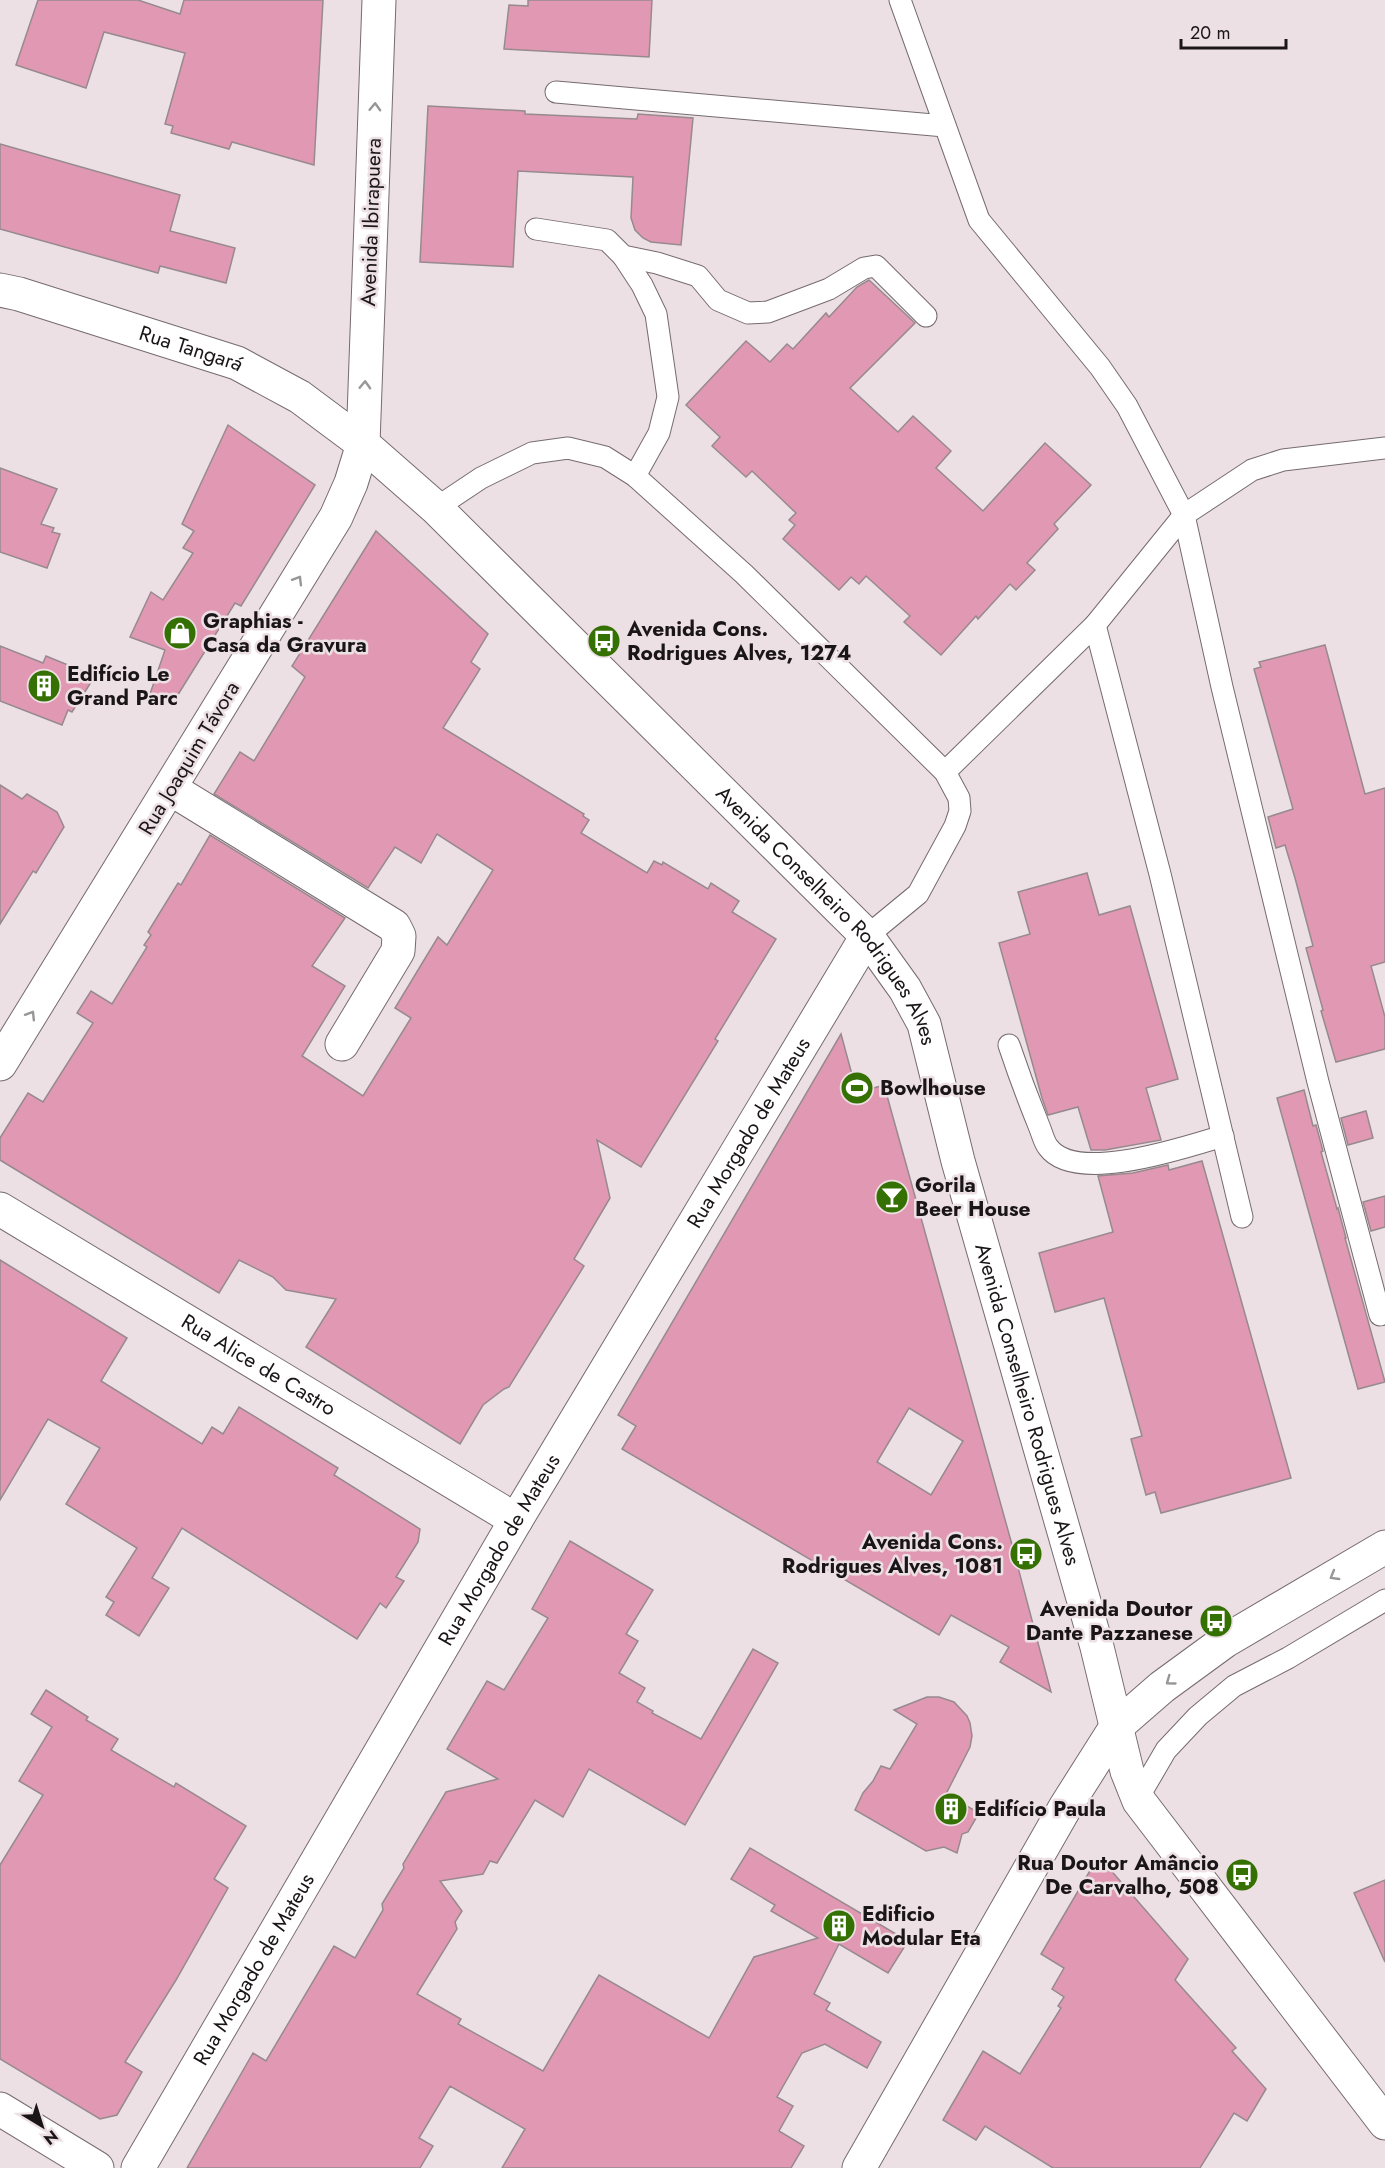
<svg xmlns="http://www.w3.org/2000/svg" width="1385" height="2168" viewBox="0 0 1385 2168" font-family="Jost,sans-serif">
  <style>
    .building { fill: #e199b3; stroke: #968a8e; stroke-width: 1.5; fill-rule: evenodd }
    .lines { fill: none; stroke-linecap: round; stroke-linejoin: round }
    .lane-casing { stroke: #766b6f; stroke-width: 23 }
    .street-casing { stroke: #766b6f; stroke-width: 35 }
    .secondary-casing { stroke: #766b6f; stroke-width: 35 }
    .lane { stroke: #fff; stroke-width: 21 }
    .street { stroke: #fff; stroke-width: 33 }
    .secondary { stroke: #fff; stroke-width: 33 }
    .oneway { stroke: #989697 }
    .labels { text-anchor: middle; stroke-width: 5; stroke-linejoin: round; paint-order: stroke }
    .street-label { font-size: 21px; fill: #1a1617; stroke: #ede0e4 }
    .poi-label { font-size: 21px; font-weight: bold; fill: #1a1617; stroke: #ede0e4; text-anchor: start }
  </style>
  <rect width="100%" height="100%" fill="#ede0e4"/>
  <g class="building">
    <polygon points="38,0 138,0 180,14 184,0 323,0 314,165 232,142 229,149 171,133 173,126 165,124 185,53 104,32 86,88 16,65"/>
    <polygon points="528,0 652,0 649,57 504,49 509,5 528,6"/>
    <polygon points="428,106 525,111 525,114 637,119 638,114 693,118 681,245 651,242 643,238 635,230 631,218 633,177 518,171 513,267 420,262"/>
    <polygon points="0,144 180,195 170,231 235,248 226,283 160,266 158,273 0,229"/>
    <polygon points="869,280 915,323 850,388 898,432 913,416 951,451 936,468 983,511 1045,443 1091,485 1054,524 1058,529 1027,563 1035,570 1016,590 1010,584 978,619 976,616 941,655 904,622 910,616 866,576 859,584 851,577 839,590 783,539 795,525 789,520 796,513 752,471 746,477 712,446 720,437 686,405 746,341 770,362 787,344 793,349 826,313 829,317 857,287"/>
    <polygon points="228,425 315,485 241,606 235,603 174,701 150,694 165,650 130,637 151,592 163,600 193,553 183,548 194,531 182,524"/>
    <polygon points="0,468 57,489 41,524 54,528 52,532 60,534 47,568 0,552"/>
    <polygon points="376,531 488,634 471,662 480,669 443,728 584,814 583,816 589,820 581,833 647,873 654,861 662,865 663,862 708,889 711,883 739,901 732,912 776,939 715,1039 718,1041 641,1167 597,1140 610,1198 574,1259 584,1266 509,1387 504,1389 483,1405 460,1444 306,1347 336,1299 286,1290 273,1277 239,1260 219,1293 0,1160 0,1138 28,1093 43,1102 93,1023 77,1013 91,991 112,1004 147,947 144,945 151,935 148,932 178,883 181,885 210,835 345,918 312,966 345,986 302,1056 363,1096 411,1018 395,1008 438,937 447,945 493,870 437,834 421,863 395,847 368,888 214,794 240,752 254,761 305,677 292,666"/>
    <polygon points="1325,645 1365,794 1385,788 1385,962 1371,966 1385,1017 1385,1049 1336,1062 1321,1011 1323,1010 1306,948 1313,946 1295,878 1285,845 1276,848 1268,817 1293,809 1254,669 1261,667 1259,662"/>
    <polygon points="0,646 43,663 46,656 95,676 72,712 68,710 62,725 0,701"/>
    <polygon points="0,785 22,799 27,794 57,812 64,827 36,873 33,871 0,924"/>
    <polygon points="1087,873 1099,915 1130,906 1178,1079 1146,1088 1161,1140 1105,1150 1091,1150 1078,1107 1048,1115 1042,1098 999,943 1030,934 1018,892"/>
    <path d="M841 1034 857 1093 884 1085 1011 1541 1051 1692 1000 1662 1009 1647 951 1615 939 1635 622 1449 636 1426 618 1415ZM909 1408 963 1441 931 1495 877 1462Z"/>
    <polygon points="1304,1090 1313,1126 1316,1125 1323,1151 1321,1152 1337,1209 1338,1208 1346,1238 1345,1238 1385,1382 1358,1389 1277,1098"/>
    <polygon points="1366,1111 1373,1138 1348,1145 1341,1118"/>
    <polygon points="1202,1161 1291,1478 1161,1513 1155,1492 1146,1495 1131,1439 1142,1436 1104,1298 1055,1312 1039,1253 1113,1232 1098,1176 1133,1173 1168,1165 1169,1170"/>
    <polygon points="1385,1196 1385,1227 1371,1231 1363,1202"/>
    <polygon points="0,1260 127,1338 101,1381 202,1444 212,1427 223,1434 239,1407 338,1468 334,1475 420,1529 418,1542 396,1577 404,1581 386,1608 380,1603 357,1639 182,1528 152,1578 169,1588 139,1636 106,1615 114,1602 106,1597 137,1548 66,1504 100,1448 48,1419 0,1500"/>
    <polygon points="570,1541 653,1590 626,1634 638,1641 619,1673 645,1688 637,1702 653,1711 652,1713 701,1739 753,1649 778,1663 685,1825 589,1769 563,1817 535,1800 497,1863 490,1861 483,1874 440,1881 462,1911 455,1922 457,1929 417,1994 461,2019 458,2024 543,2071 599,1975 709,2038 754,1957 818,1938 771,1911 775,1905 731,1879 750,1848 908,1941 888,1973 839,1944 814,1994 830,2003 826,2010 881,2042 867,2068 825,2044 802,2053 777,2097 793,2106 779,2131 804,2146 791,2168 502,2168 525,2129 450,2086 419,2138 433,2146 420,2168 187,2168 253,2053 266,2061 334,1946 355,1958 383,1910 382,1904 404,1868 403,1864 446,1792 498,1779 447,1749 487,1681 504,1690 548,1618 532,1609"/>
    <polygon points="46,1690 88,1717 86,1720 118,1739 111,1750 174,1787 176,1783 246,1826 214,1879 228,1888 176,1980 125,2062 142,2072 117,2115 100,2119 0,2059 0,1865 43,1795 19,1781 52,1727 31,1714"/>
    <polygon points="927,1697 939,1697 954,1702 967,1716 970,1723 972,1736 970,1747 946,1794 979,1813 968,1832 962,1834 957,1853 944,1847 926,1851 855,1810 863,1793 873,1781 881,1766 890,1769 917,1724 894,1710"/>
    <polygon points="1108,1867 1188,1959 1175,1980 1236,2048 1232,2051 1266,2089 1247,2121 1234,2113 1200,2168 1053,2168 985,2126 976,2140 943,2120 983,2051 1020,2074 1061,2008 1058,2006 1064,1997 1052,1989 1064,1968 1041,1954 1091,1869"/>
    <polygon points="1385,1880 1385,1962 1354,1893"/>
  </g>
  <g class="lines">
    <g class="lane-casing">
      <g id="lane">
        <polyline points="900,0 979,220 1100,367 1127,406 1184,515 1222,687 1318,1082 1380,1315"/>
        <polyline points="556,92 945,126"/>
        <polyline points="536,229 607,240 623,256 657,263 698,276 718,300 748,313 768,312 829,289 864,268 876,266 926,316"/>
        <polyline points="623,256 642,285 656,314 668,397 659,433 635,476"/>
        <polyline points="436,508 481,478 532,453 568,448 605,457 635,476 744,574 945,772 959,798 960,811 955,826 918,894 867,936"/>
        <polyline points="1095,625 1160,874 1242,1217"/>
        <polyline points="945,772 1095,625 1184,515 1252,470 1283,460 1385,448"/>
        <path d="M1009 1045C1018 1072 1028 1099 1039 1126 1042 1133 1044 1142 1048 1147 1075 1185 1186 1147 1223 1136"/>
        <polyline points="1138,1798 1166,1750 1198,1716 1234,1686 1288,1658 1385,1600"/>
      </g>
    </g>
    <g class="street-casing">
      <g id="street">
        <path id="s1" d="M0 290 19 294 237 363 300 397 363 444 351 483 336 517 0 1064"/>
        <polyline points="171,789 394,926 399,936 398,951 342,1044"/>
        <path id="s2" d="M0 1209 516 1520"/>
        <polyline points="0,2109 97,2168"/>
        <path id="s3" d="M138 2168 516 1520 867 936"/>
      </g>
    </g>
    <g class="secondary-casing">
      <g id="secondary">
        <path id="s4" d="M379 0 363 444 436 508 867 936 905 989 924 1024 958 1161 1097 1647 1127 1771 1139 1801 1385 2123"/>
        <polyline points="859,2168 1066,1806 1116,1727 1162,1687 1225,1641 1385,1547"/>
      </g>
    </g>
    <use href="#lane" class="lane"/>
    <use href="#street" class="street"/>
    <use href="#secondary" class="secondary"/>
  </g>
  <defs><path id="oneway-chevron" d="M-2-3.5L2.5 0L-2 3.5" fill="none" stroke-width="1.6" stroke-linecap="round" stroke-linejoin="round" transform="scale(1.5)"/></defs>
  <g class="oneway">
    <use href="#oneway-chevron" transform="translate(375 107) rotate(-88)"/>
    <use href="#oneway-chevron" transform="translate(365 385) rotate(-88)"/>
    <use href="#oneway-chevron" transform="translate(298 580) rotate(-59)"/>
    <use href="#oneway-chevron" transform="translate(31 1015) rotate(-58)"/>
    <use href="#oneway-chevron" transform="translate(1334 1576) rotate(150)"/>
    <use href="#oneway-chevron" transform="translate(1170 1681) rotate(144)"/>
  </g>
  <defs>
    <g id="shop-disc" transform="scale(1.725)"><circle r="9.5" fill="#347002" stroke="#ede0e4"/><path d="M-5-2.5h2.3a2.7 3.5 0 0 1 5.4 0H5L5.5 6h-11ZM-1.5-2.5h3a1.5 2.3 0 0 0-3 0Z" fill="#fff"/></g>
    <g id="bus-disc" transform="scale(1.725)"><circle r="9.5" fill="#347002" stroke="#ede0e4"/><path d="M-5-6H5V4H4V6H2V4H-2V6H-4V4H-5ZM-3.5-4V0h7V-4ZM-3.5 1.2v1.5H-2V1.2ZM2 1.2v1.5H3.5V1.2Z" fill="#fff"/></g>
    <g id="building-disc" transform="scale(1.725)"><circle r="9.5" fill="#347002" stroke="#ede0e4"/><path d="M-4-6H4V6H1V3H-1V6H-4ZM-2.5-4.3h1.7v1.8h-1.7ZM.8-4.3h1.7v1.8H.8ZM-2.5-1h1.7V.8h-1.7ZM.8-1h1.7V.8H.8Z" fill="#fff"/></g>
    <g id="stadium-disc" transform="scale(1.725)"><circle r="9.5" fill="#347002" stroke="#ede0e4"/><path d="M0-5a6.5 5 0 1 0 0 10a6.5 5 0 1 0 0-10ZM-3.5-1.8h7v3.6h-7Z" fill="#fff"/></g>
    <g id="bar-disc" transform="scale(1.725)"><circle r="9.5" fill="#347002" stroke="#ede0e4"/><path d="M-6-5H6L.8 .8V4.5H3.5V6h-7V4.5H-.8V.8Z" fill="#fff"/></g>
  </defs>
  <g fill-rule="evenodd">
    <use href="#shop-disc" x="180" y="633"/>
    <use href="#bus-disc" x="604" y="641"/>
    <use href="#building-disc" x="44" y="686"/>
    <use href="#stadium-disc" x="857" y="1088"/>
    <use href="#bar-disc" x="892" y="1197"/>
    <use href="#bus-disc" x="1026" y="1554"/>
    <use href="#bus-disc" x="1216" y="1621"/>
    <use href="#building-disc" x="951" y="1809"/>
    <use href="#bus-disc" x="1242" y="1875"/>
    <use href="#building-disc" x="839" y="1926"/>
  </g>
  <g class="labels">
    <g class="street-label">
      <text transform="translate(371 222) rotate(-88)" y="7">Avenida Ibirapuera</text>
      <text dy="7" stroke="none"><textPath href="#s1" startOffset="200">Rua Tangará</textPath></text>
      <text transform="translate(189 758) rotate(-59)" y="7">Rua Joaquim Távora</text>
      <text dy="7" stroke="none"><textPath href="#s4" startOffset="1108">Avenida Conselheiro Rodrigues Alves</textPath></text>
      <text dy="7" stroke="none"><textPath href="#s3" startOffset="1202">Rua Morgado de Mateus</textPath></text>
      <text dy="7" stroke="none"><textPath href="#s2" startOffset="302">Rua Alice de Castro</textPath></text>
      <text dy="7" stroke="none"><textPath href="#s4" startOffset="1648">Avenida Conselheiro Rodrigues Alves</textPath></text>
      <text dy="7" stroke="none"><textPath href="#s3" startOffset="716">Rua Morgado de Mateus</textPath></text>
      <text dy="7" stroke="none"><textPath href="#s3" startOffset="230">Rua Morgado de Mateus</textPath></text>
    </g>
    <g class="poi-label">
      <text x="203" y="628">Graphias -<tspan x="203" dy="24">Casa da Gravura</tspan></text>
      <text x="627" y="636">Avenida Cons.<tspan x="627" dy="24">Rodrigues Alves, 1274</tspan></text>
      <text x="67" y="681">Edifício Le<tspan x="67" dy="24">Grand Parc</tspan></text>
      <text x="880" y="1095">Bowlhouse</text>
      <text x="915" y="1192">Gorila<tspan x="915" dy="24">Beer House</tspan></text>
      <text x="1003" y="1549" text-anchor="end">Avenida Cons.<tspan x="1003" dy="24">Rodrigues Alves, 1081</tspan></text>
      <text x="1193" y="1616" text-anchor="end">Avenida Doutor<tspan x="1193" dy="24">Dante Pazzanese</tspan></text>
      <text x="974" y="1816">Edifício Paula</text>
      <text x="1219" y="1870" text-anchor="end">Rua Doutor Amâncio<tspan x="1219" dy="24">De Carvalho, 508</tspan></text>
      <text x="862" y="1921">Edificio<tspan x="862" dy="24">Modular Eta</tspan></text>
    </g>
  </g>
  <g transform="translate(42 2126) rotate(142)" stroke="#ede0e4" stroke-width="4.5" paint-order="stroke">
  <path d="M0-4.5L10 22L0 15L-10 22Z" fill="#1a1617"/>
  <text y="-9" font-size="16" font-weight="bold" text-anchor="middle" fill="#1a1617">N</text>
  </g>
  <path d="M1181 39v9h105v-9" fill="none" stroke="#1a1617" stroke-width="3"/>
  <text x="1190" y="39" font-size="18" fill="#1a1617" stroke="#ede0e4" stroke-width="4.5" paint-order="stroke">20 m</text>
</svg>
